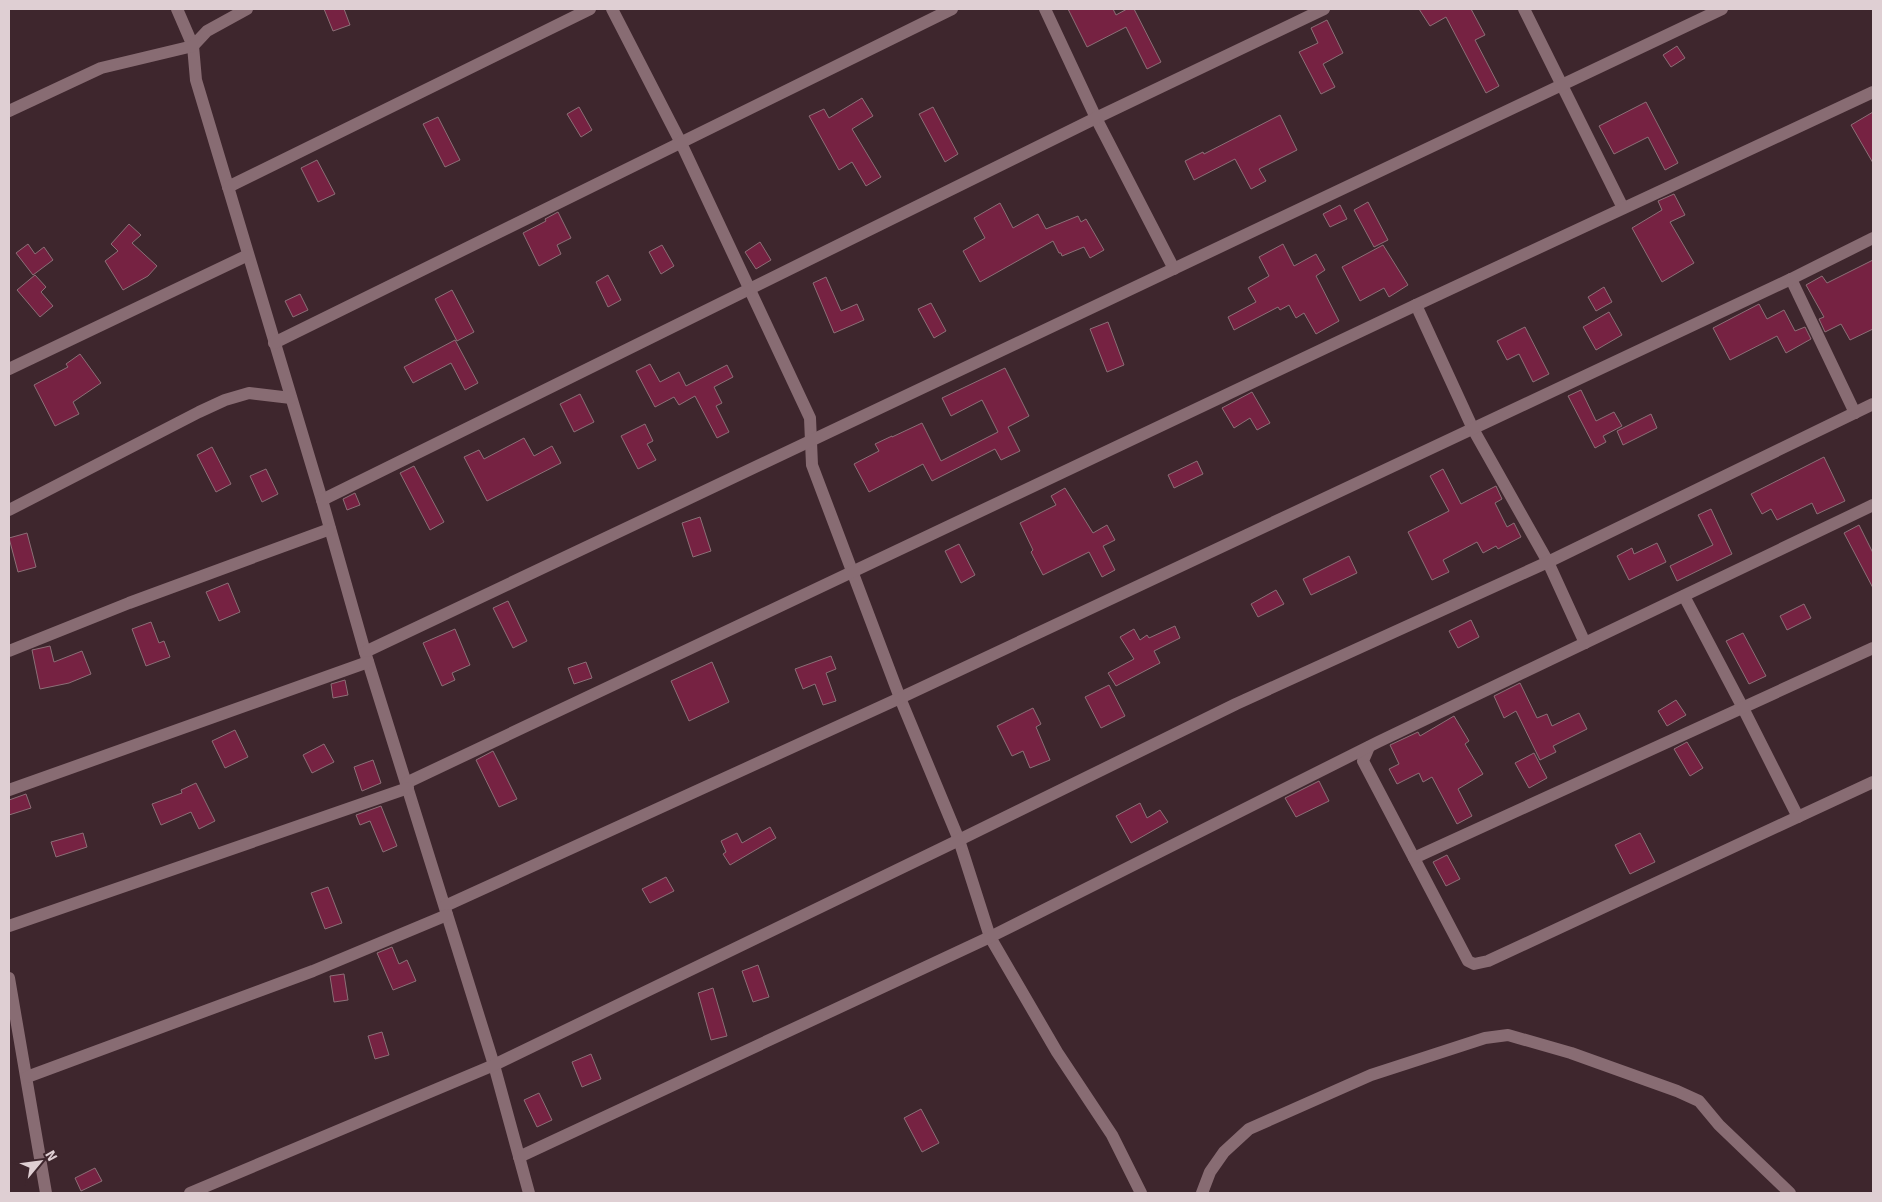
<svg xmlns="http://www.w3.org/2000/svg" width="1882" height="1202" viewBox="0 0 1882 1202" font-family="Signika,sans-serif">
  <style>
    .building { fill: #762242; stroke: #8c6f77 }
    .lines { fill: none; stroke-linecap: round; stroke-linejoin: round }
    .minor { stroke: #886c73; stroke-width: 12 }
  </style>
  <rect width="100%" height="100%" fill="#3e262d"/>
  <g class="building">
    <polygon points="324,9 344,9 350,25 333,31"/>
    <polygon points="1068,9 1113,9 1116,15 1127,9 1134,9 1161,62 1147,69 1126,27 1087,47"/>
    <polygon points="1419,9 1471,9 1485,35 1475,40 1499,86 1486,93 1446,17 1430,26"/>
    <polygon points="1327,20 1343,53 1323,64 1335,87 1321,94 1299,52 1318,43 1311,28"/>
    <polygon points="1677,46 1685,58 1671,67 1663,55"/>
    <polygon points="862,98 873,116 852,129 881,177 866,186 852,162 839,170 809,116 824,109 829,118"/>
    <polygon points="1646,102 1678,163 1665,170 1648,137 1614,154 1599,126"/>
    <polygon points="579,107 592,130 581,137 567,114"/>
    <polygon points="933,107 958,154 945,162 919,114"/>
    <polygon points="1873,112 1873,163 1851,125"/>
    <polygon points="1280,115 1297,150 1259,169 1266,181 1251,189 1235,159 1194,180 1185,161 1203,152 1204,154"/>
    <polygon points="438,117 460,160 445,167 423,124"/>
    <polygon points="317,160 335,194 318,202 301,168"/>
    <polygon points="1674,194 1685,215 1670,222 1694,263 1662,282 1632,228 1662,210 1658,201"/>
    <polygon points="1368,202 1388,240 1374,247 1354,210"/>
    <polygon points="1000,203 1013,228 1038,214 1046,229 1078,216 1081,222 1086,219 1104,250 1090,258 1084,247 1062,256 1061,253 1059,253 1053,241 980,282 963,251 985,238 974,218"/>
    <polygon points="1340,205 1347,219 1330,227 1323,214"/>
    <polygon points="558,212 571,238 557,245 561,254 539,266 523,233 546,221 545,219"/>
    <polygon points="129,224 141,235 132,243 157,266 148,276 123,290 105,261 118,251 111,244"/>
    <polygon points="760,242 771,260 756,269 745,252"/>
    <polygon points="28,244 35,254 44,247 53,260 33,275 16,253"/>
    <polygon points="1283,244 1294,266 1316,254 1325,270 1316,276 1339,321 1316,334 1304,313 1296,318 1289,305 1280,310 1278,307 1234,330 1228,317 1256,302 1248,288 1269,276 1259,257"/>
    <polygon points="662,245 674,266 661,274 649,252"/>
    <polygon points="1383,245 1408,285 1389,297 1384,288 1360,301 1342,267"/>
    <polygon points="1873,260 1873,329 1850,340 1841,324 1825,332 1819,319 1824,317 1806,285 1822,276 1827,283"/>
    <polygon points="35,275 46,287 41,292 53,306 40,317 17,290"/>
    <polygon points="608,275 621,300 608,307 596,282"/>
    <polygon points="826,277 841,311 857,304 864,320 834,333 813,283"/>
    <polygon points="1604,287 1612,302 1596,311 1588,297"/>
    <polygon points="452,290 474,332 457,341 435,299"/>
    <polygon points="300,294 308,310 293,317 285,301"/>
    <polygon points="931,303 946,331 934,338 918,309"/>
    <polygon points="1759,304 1767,319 1784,310 1795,331 1805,327 1811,339 1786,353 1777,336 1730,360 1713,328"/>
    <polygon points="1609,312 1622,335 1596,350 1583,327"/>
    <polygon points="1108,322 1124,365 1107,372 1090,329"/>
    <polygon points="1525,327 1549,374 1533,382 1519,354 1507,360 1497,341"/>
    <polygon points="455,340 478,383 465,390 451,363 413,383 404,367"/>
    <polygon points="80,354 101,383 73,402 79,414 55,426 34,385 68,367 66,364"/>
    <polygon points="650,364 660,382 679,372 686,386 727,365 733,377 714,387 722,403 716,406 729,432 717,438 695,396 679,405 674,397 655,407 636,371"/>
    <polygon points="1005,368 1029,416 1008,427 1020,451 1001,460 995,449 932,481 923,464 869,492 854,464 879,451 875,444 892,436 892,437 922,423 941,461 998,432 982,400 951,416 942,398"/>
    <polygon points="1581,390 1596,421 1614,412 1622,426 1603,436 1606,442 1595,448 1568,396"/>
    <polygon points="1252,392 1270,423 1257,430 1250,418 1234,428 1222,408"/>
    <polygon points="580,394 594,422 574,432 560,404"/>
    <polygon points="1651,414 1657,428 1623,445 1617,431"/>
    <polygon points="645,424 653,441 647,444 656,460 638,469 621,436"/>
    <polygon points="524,438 534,456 552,446 561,463 487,501 464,457 479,450 484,459"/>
    <polygon points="212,447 231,484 216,492 197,455"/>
    <polygon points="1824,457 1845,501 1817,514 1812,503 1777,520 1771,509 1762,514 1751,494"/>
    <polygon points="1197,461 1203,474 1174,488 1168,475"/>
    <polygon points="414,466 444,522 430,530 400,473"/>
    <polygon points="266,469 278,494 262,502 250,476"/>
    <polygon points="1443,469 1461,504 1496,486 1502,499 1495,503 1507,527 1514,523 1521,537 1498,549 1496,546 1483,553 1477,542 1443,560 1449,572 1432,580 1408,532 1449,511 1430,476"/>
    <polygon points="1065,488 1093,533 1107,525 1115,540 1103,546 1115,570 1102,577 1089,552 1043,575 1031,552 1033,550 1020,523 1056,505 1051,496"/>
    <polygon points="355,493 360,505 347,510 343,499"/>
    <polygon points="1711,509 1732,554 1677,581 1670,566 1713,545 1698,515"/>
    <polygon points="700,517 711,551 693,557 682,523"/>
    <polygon points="1859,525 1873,553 1873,588 1844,533"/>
    <polygon points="27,533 36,567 18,572 9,538"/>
    <polygon points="1657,543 1666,562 1629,580 1617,556 1632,548 1634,554"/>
    <polygon points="959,544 975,575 961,583 945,551"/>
    <polygon points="1349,556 1357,573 1311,595 1303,579"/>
    <polygon points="228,583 240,612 219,621 206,592"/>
    <polygon points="1276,590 1284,604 1258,617 1251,604"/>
    <polygon points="508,601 527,641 513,648 493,608"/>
    <polygon points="1804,604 1811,618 1787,630 1780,616"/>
    <polygon points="1471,620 1479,637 1458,648 1449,631"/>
    <polygon points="151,622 159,643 164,641 170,657 146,666 132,629"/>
    <polygon points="1175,626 1180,638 1154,651 1160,663 1116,686 1108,673 1134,659 1120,637 1134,629 1140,640 1147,635 1149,638"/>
    <polygon points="455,629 470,665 452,673 455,680 442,686 423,643"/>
    <polygon points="1743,633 1766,676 1749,684 1726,641"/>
    <polygon points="50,646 54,662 82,651 91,674 69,683 40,689 32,650"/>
    <polygon points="831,656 836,669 826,673 836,701 823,705 815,684 803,689 795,669"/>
    <polygon points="586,662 592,678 574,684 568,668"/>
    <polygon points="712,662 729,702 689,721 671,681"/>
    <polygon points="345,680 348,695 333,698 331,684"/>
    <polygon points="1520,683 1537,718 1547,714 1552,726 1579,713 1587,729 1553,746 1556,752 1540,760 1516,711 1504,718 1494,696"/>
    <polygon points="1109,685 1125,716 1101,728 1085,697"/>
    <polygon points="1676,700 1686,715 1667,726 1658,711"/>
    <polygon points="1033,708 1041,724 1036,727 1050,760 1030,768 1023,751 1012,756 997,726"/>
    <polygon points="1454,716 1469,741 1465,744 1483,774 1458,789 1472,816 1457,824 1432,777 1423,782 1419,773 1397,784 1389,769 1399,764 1390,745 1418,732 1420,736"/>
    <polygon points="235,730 248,757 225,768 212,741"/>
    <polygon points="1687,742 1703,768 1690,776 1674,749"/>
    <polygon points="324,744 334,762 312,773 303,755"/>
    <polygon points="493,751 517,799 499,807 476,760"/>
    <polygon points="1534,753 1547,778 1529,788 1515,763"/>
    <polygon points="373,760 381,783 362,791 354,767"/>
    <polygon points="1319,781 1329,801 1296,817 1285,798"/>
    <polygon points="196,783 215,821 199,829 191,812 161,825 152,804 182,793 181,790"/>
    <polygon points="26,794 31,808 9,815 9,800"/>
    <polygon points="1140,803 1147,818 1160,810 1168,822 1131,843 1116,816"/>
    <polygon points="381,806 397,846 383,852 370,821 360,825 356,815"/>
    <polygon points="770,827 776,838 730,865 723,854 726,852 721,841 737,833 742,843"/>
    <polygon points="83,833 87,847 56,857 51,842"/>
    <polygon points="1640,833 1655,862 1630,874 1615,845"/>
    <polygon points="1447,855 1460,879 1446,886 1433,862"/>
    <polygon points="666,877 674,891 650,903 642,889"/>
    <polygon points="328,887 342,923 325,929 311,893"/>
    <polygon points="392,947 399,964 407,960 416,981 393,990 377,953"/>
    <polygon points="758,965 769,997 753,1002 742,971"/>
    <polygon points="344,974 348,1000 334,1002 330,976"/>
    <polygon points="713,988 727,1036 711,1040 698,993"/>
    <polygon points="382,1032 389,1055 375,1059 368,1036"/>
    <polygon points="591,1054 601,1079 582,1087 572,1062"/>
    <polygon points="539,1093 552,1120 537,1127 524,1100"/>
    <polygon points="921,1109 939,1143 922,1152 904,1118"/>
    <polygon points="95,1168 102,1181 81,1191 75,1178"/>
  </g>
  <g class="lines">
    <g class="minor">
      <polyline points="177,9 193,46 196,80 322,500 365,652 494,1065 529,1193"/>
      <polyline points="612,9 681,143 810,418 812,465 900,698 959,840 990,937 1057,1052 1112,1135 1141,1193"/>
      <polyline points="1045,9 1096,118 1174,269"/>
      <polyline points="1524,9 1623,208"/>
      <polyline points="9,111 101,68 193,46 207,31 247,9"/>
      <polyline points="228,187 590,9"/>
      <polyline points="1791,279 1855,413"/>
      <polyline points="1416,305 1473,429 1548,562 1585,643"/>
      <polyline points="274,343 952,9"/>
      <polyline points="9,369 248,255"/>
      <polyline points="322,500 1096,118 1324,9"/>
      <polyline points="9,510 199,412 225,400 249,393 291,398"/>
      <polyline points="1684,596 1743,708 1798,817"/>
      <polyline points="9,651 129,603 330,529"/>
      <polyline points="365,652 1722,9"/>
      <polyline points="1369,747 1363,761 1468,961 1474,964 1488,961 1873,782"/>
      <polyline points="406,783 1416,305 1873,92"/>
      <polyline points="9,790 368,662"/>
      <polyline points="1414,858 1873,648"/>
      <polyline points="445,906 900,698 1791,279 1873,238"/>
      <polyline points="9,926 408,788"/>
      <polyline points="9,978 46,1193"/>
      <polyline points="27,1077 313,971 447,915"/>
      <polyline points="519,1157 990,937 1378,742 1873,505"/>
      <polyline points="190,1193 494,1065 959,840 1236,704 1548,562 1873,404"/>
      <polyline points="1202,1193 1210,1172 1224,1152 1249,1129 1371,1075 1485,1038 1508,1035 1571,1053 1677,1091 1699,1101 1719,1125 1790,1193"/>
    </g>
  </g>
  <rect width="1882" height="1202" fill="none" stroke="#dfcfd3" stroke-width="20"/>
  <g transform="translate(40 1162) rotate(61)" stroke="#3e262d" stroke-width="4" paint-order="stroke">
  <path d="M0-4L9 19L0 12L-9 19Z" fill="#dfcfd3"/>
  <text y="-8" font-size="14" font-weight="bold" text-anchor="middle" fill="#dfcfd3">N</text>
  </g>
</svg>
